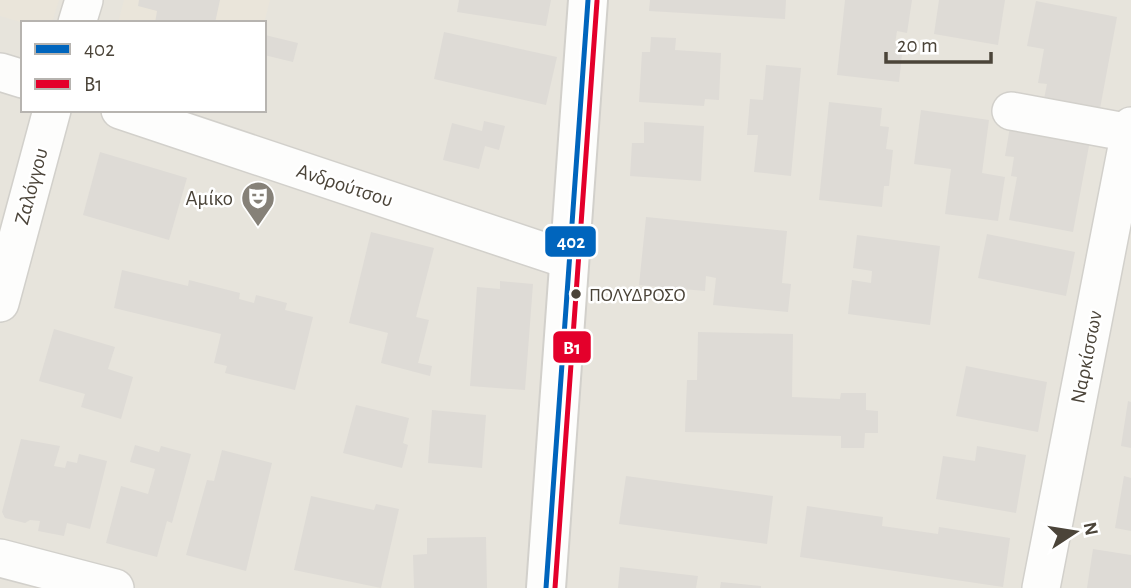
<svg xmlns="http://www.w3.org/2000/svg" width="1131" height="588" viewBox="0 0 1131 588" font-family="'Alegreya Sans',sans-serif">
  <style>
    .residential { fill: #e7e4dc; fill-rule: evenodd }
    .education { fill: #eae5da }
    .building { fill: #dedbd6 }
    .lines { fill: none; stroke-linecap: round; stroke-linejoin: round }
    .minor-casing { stroke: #d2d0cb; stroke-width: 40 }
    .tertiary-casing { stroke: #d2d0cb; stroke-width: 42 }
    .minor { stroke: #fdfdfc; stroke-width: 37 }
    .tertiary { stroke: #fdfdfc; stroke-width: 38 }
    .bus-1-casing { stroke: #fff; stroke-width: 10 }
    .bus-2-casing { stroke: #fff; stroke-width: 10 }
    .bus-1 { stroke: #0065bd; stroke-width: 5 }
    .bus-2 { stroke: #e4002b; stroke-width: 5 }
    .bus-dot { fill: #4b4439; stroke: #fff; stroke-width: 2.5 }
    .labels { text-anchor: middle; stroke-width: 5; stroke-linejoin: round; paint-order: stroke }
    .bus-label { font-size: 19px; fill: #4b4439; stroke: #fff; text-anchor: start }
    .street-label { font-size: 21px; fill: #4b4439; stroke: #fff }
    .poi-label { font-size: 21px; fill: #4b4439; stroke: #fff; text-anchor: end }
    .line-badge { stroke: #fff; stroke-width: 2.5 }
    .badge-label { font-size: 19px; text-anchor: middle; font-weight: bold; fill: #fff }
  </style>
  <rect width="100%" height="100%" fill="#f4f2ee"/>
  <path class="residential" d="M0 0H1131V588H0ZM23 23H264V110H23Z"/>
  <g class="education">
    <polygon points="0,0 59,0 52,23 24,23 0,16"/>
    <polygon points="124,0 270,0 264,23 118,23"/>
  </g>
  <g class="building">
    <polygon points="139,0 220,0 215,23 155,23 157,11 138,6"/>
    <polygon points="459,0 551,0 546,26 457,12"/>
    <polygon points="650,0 786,0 785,19 649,11"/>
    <polygon points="845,0 912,0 907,33 897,31 895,44 903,45 899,82 837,75"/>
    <polygon points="939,0 1005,0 998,45 934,34"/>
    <polygon points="1036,1 1117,17 1099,114 1043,104 1047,84 1038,83 1044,49 1027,46"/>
    <polygon points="444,32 557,57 546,105 434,79"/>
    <polygon points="265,35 298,43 293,62 264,55"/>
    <polygon points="651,37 676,38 675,50 721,53 719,100 705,99 704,106 639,102 642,52 650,52"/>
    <polygon points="766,65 801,68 791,176 754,172 758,135 747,135 750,99 763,100"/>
    <polygon points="829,102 882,108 880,126 889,127 886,149 893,150 889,186 884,186 882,207 819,200"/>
    <polygon points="921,110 989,120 982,173 1005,177 998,221 945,214 951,169 914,164"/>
    <polygon points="484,121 505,126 499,150 485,146 479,169 443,160 452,123 482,131"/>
    <polygon points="1011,121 1091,135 1073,232 1009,220 1017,177 1011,176 1014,157 1005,156"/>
    <polygon points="644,122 704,126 701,181 630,176 632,143 644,143"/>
    <polygon points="100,152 187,178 169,240 83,215"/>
    <polygon points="646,217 787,231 782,283 791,284 788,312 713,305 716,278 706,276 705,291 639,285"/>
    <polygon points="371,232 434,248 416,317 429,320 418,363 432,366 430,376 381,363 388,333 349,323"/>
    <polygon points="987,234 1075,252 1066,296 978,278"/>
    <polygon points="857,235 940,246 930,325 848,314 852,280 871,283 872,271 853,268"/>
    <polygon points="122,270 188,286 189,280 240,293 239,299 254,303 256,295 287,303 285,310 313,317 295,390 225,373 227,366 214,363 221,334 114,308"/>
    <polygon points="500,281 533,284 525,390 470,386 477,287 500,289"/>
    <polygon points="54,329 115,347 108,369 133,377 121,419 81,407 85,394 39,381"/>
    <polygon points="698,332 793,334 792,397 840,399 841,393 866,393 866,410 878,411 878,433 865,433 864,448 841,448 841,436 685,432 687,380 697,380"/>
    <polygon points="966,366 1047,382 1038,432 956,416"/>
    <polygon points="1128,401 1131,402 1131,448 1121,446"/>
    <polygon points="356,405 409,418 403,443 408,445 402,468 343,453"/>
    <polygon points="432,410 486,415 482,468 428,463"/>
    <polygon points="21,439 60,446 54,466 65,468 67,461 77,463 79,454 107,461 90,529 67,523 64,536 38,531 40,521 30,520 25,523 5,518 2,512"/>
    <polygon points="135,445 159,452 161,446 191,454 172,523 167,521 157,557 106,543 121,486 148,494 155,469 130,462"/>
    <polygon points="977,446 1026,455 1016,513 936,499 943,456 975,461"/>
    <polygon points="222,450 272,463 246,571 186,555 207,480 214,481"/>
    <polygon points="626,476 773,496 767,544 619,524"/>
    <polygon points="1124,476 1131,478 1131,531 1115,528"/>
    <polygon points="311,496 374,510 376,504 399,509 381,588 294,570"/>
    <polygon points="807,506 883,517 882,526 938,534 939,527 1010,538 1003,587 800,557"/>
    <polygon points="486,537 487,588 414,588 413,555 427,554 427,538"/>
    <polygon points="1093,549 1131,555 1131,588 1087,588"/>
    <polygon points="620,567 698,576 696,588 618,588"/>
    <polygon points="721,582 761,586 761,588 720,588"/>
  </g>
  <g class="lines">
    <g class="minor-casing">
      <g id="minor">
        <polyline points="77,23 84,0"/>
        <polyline points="0,72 23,79"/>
        <polyline points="120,110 569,260"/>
        <polyline points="1011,111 1131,133"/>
        <polyline points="0,303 52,110"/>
        <polyline points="0,558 115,588"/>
        <polyline points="1041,588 1131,126"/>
      </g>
    </g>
    <g class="tertiary-casing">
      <polyline id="tertiary" points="546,588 588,0"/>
    </g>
    <use href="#minor" class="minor"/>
    <use href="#tertiary" class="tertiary"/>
    <g class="bus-1-casing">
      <polyline id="bus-1" points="546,588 588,0"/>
    </g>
    <g class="bus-2-casing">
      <polyline id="bus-2" points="555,588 597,1"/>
    </g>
    <use href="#bus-1" class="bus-1"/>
    <use href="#bus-2" class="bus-2"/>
  </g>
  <defs>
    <g id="theatre-pin" transform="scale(1.75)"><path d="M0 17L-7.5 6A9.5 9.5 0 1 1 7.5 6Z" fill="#868178" stroke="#fff"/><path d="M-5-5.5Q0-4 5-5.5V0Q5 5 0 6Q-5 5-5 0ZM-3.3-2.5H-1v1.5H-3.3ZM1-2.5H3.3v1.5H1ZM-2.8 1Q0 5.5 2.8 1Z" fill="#fff"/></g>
  </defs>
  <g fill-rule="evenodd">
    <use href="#theatre-pin" x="258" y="198"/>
  </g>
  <circle class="bus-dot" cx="576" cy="294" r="6"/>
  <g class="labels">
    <g class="bus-label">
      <text x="589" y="301">ΠΟΛΥΔΡΟΣΟ</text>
    </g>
    <g class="street-label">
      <text transform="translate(345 185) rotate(18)" y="7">Ανδρούτσου</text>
      <text transform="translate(31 186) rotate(-75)" y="7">Ζαλόγγου</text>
      <text transform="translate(1086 357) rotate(-79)" y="7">Ναρκίσσων</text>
    </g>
    <g class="poi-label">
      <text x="233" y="205">Αμίκο</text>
    </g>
  </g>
  <g class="line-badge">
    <rect x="544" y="225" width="53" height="33" rx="7" fill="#0065bd"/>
    <rect x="552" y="330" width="40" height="34" rx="7" fill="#e4002b"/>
  </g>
  <g class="badge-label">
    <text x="571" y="248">402</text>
    <text x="572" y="354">Β1</text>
  </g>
  <rect x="21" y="21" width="245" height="91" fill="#ffffff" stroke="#b7b4b0" stroke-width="2"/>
  <rect x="35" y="44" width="35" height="10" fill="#0065bd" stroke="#b7b4b0" stroke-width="2"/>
  <text x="84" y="56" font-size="21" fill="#4b4439">402</text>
  <rect x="35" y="79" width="35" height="10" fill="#e4002b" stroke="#b7b4b0" stroke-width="2"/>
  <text x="84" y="91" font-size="21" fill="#4b4439">Β1</text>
  <g transform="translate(1075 532) rotate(78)" stroke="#ffffff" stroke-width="5" paint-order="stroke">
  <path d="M0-5L12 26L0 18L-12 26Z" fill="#4b4439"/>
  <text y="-10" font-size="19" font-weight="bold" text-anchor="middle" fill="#4b4439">N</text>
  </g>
  <path d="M886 52v10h105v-10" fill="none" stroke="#4b4439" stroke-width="3.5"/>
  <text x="897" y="52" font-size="21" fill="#4b4439" stroke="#ffffff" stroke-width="5" paint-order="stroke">20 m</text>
</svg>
